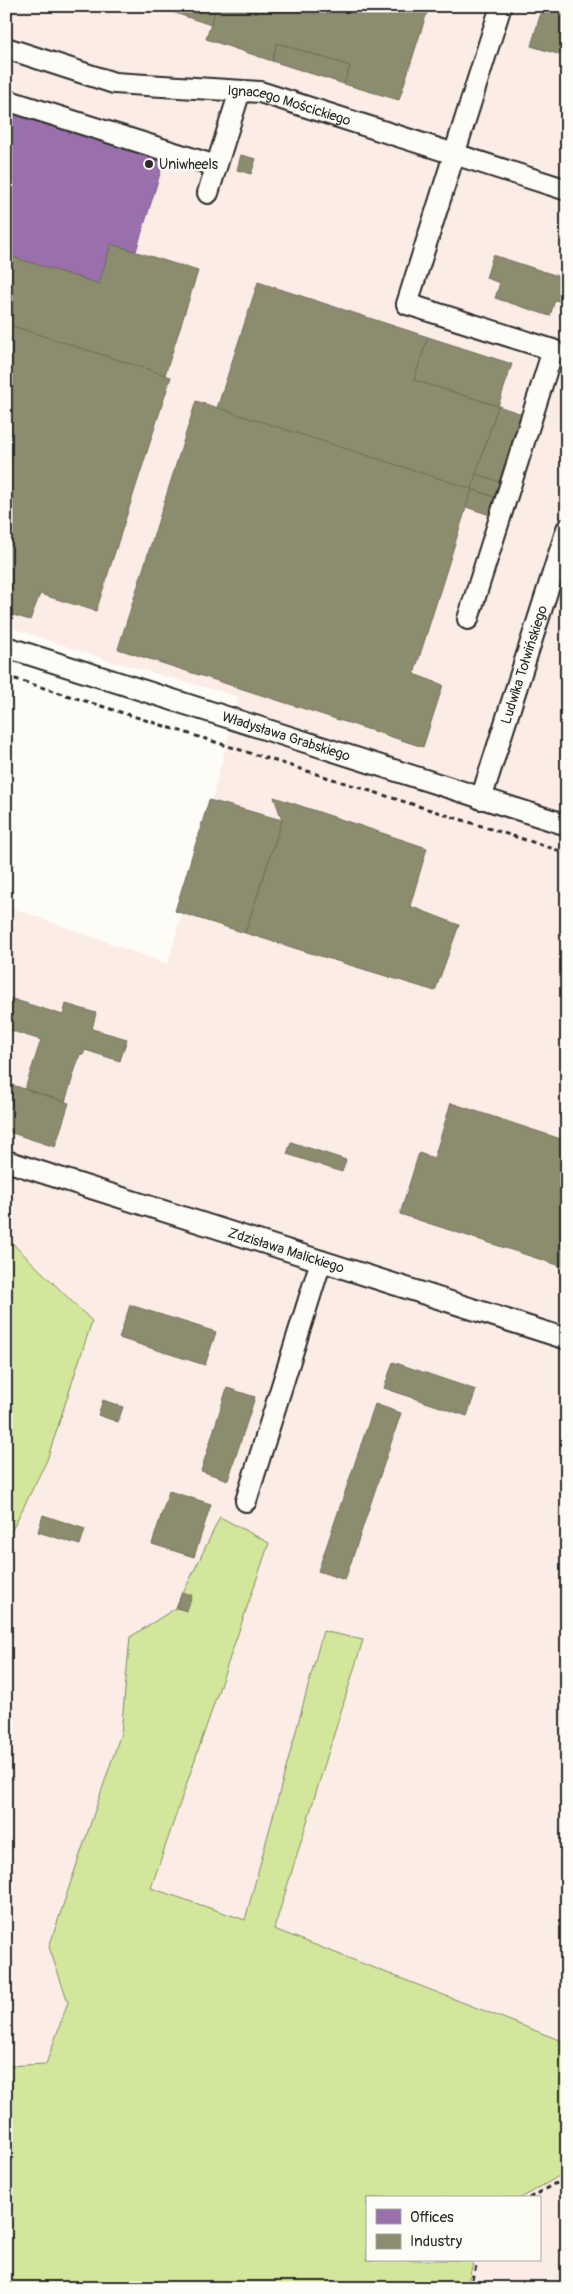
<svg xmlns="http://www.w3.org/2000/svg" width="573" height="2294" viewBox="0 0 573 2294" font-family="Pangolin,sans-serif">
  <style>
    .built { fill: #fbece6; fill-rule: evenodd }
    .green { fill: #d3e79c; stroke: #7f8964 }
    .offices { fill: #9970ab; stroke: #785b85 }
    .industry { fill: #8c8c6e; stroke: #6f6f5a }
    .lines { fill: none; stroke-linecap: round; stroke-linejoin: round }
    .minor-casing { stroke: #2b2b2b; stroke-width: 24 }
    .path { stroke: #2b2b2b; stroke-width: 3; stroke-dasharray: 5 4; stroke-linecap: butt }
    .minor { stroke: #fdfcf7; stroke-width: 20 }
    .poi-dot { fill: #2b2b2b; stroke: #fdfcf7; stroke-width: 2 }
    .labels { text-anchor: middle; stroke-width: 5; stroke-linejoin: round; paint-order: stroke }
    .street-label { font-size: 14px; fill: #2b2b2b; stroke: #fdfcf7 }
    .poi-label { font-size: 14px; fill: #2b2b2b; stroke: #fdfcf7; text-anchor: start }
  </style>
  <rect width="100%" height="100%" fill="#fdfcf7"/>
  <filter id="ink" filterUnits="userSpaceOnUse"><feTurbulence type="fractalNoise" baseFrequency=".02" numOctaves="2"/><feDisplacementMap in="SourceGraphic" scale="10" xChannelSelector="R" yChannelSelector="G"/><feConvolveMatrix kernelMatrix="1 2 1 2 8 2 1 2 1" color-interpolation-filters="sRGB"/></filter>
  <g filter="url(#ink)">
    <path class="built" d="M6 6H567V2288H6V906L168 964 239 697 104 659 6 626ZM367 2198H539V2260H367Z"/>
    <g class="green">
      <polygon points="6,1237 92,1321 47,1460 6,1542"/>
      <polygon points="220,1517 269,1543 151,1888 245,1920 323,1631 363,1640 274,1929 567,2043 567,2176 561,2175 521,2198 367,2198 367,2260 474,2260 466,2288 6,2288 6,2066 46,2064 68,2002 49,1947 121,1733 130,1637 176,1608"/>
    </g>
    <polygon class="offices" points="6,111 164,161 136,251 111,244 99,284 6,255"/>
    <g class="industry">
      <polygon points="154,6 217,6 211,25"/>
      <polygon points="217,6 429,6 399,100 344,84 350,66 277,43 272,61 206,39"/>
      <polygon points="543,6 567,6 567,57 531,46"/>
      <polygon points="277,43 350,66 344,84 272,61"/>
      <polygon points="241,155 256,159 251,174 237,170"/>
      <polygon points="111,244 198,271 165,375 6,324 6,255 99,284"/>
      <polygon points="493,255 567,279 567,304 555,300 550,316 495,298 500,283 486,278"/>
      <polygon points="258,282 428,337 414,380 498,406 472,489 217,408"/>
      <polygon points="6,324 171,377 96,611 40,594 30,620 6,613"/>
      <polygon points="428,337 512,364 498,406 414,380"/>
      <polygon points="196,401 472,489 414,674 443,685 423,747 118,649"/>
      <polygon points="498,406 522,414 500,482 476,474"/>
      <polygon points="476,474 500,482 495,497 472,489"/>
      <polygon points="472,489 496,498 490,515 466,507"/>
      <polygon points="274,797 427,848 410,906 459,925 435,991 245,933 282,820"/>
      <polygon points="209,800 282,820 245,933 175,911"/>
      <polygon points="6,997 63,1015 66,1004 96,1013 92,1029 127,1039 120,1061 85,1050 83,1055 80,1054 65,1102 25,1089 41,1040 6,1029"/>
      <polygon points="6,1083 69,1103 55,1147 6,1131"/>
      <polygon points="451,1103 567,1141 567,1268 400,1214 419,1153 434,1158"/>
      <polygon points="291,1142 346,1160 342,1172 287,1154"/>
      <polygon points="130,1305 216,1332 205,1365 119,1338"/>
      <polygon points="393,1362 476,1390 467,1416 384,1388"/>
      <polygon points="227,1388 255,1397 228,1480 201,1471"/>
      <polygon points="103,1400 123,1407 118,1422 98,1415"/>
      <polygon points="375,1404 401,1413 345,1580 318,1571"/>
      <polygon points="169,1491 211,1504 194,1557 152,1544"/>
      <polygon points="43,1515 85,1529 80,1545 38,1532"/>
      <polygon points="182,1592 192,1595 187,1611 176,1608"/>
    </g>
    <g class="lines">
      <g class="minor-casing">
        <g id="minor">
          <path id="s1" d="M6 48 114 83 260 92 567 190"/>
          <polyline points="6,100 216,166"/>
          <polyline points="208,193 240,91"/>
          <polyline points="468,619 553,350 407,304 501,6"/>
          <path id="s2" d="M6 647 567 825"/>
          <path id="s3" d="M481 799 567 529"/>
          <path id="s4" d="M6 1161 567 1339"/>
          <polyline points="246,1501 321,1261"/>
        </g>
      </g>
      <g class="path">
        <polyline points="6,676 567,853"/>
        <polyline points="529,2198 554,2184 567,2181"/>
        <polyline points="469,2288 478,2260"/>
      </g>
      <use href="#minor" class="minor"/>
    </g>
  </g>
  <circle class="poi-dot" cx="149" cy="164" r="5"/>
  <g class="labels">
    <g class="street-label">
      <text dy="5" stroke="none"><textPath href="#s1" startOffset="291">Ignacego Mościckiego</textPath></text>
      <text dy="5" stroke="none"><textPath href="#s3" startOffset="141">Ludwika Tołwińskiego</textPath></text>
      <text dy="5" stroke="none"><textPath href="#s2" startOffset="294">Władysława Grabskiego</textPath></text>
      <text dy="5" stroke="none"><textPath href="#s4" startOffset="294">Zdzisława Malickiego</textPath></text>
    </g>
    <g class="poi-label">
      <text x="159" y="169">Uniwheels</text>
    </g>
  </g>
  <rect width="573" height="2294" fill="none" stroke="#fdfcf7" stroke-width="25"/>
  <rect x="12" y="12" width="548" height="2269" fill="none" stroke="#2b2b2b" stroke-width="2" filter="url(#ink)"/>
  <rect x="366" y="2196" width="175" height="65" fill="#fdfcf7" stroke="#a9a8a5"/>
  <rect x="376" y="2209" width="25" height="15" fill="#9970ab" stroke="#a9a8a5"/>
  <text x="410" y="2222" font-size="15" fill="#2b2b2b">Offices</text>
  <rect x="376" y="2234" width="25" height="15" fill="#8c8c6e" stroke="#a9a8a5"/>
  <text x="410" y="2246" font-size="15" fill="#2b2b2b">Industry</text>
</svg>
